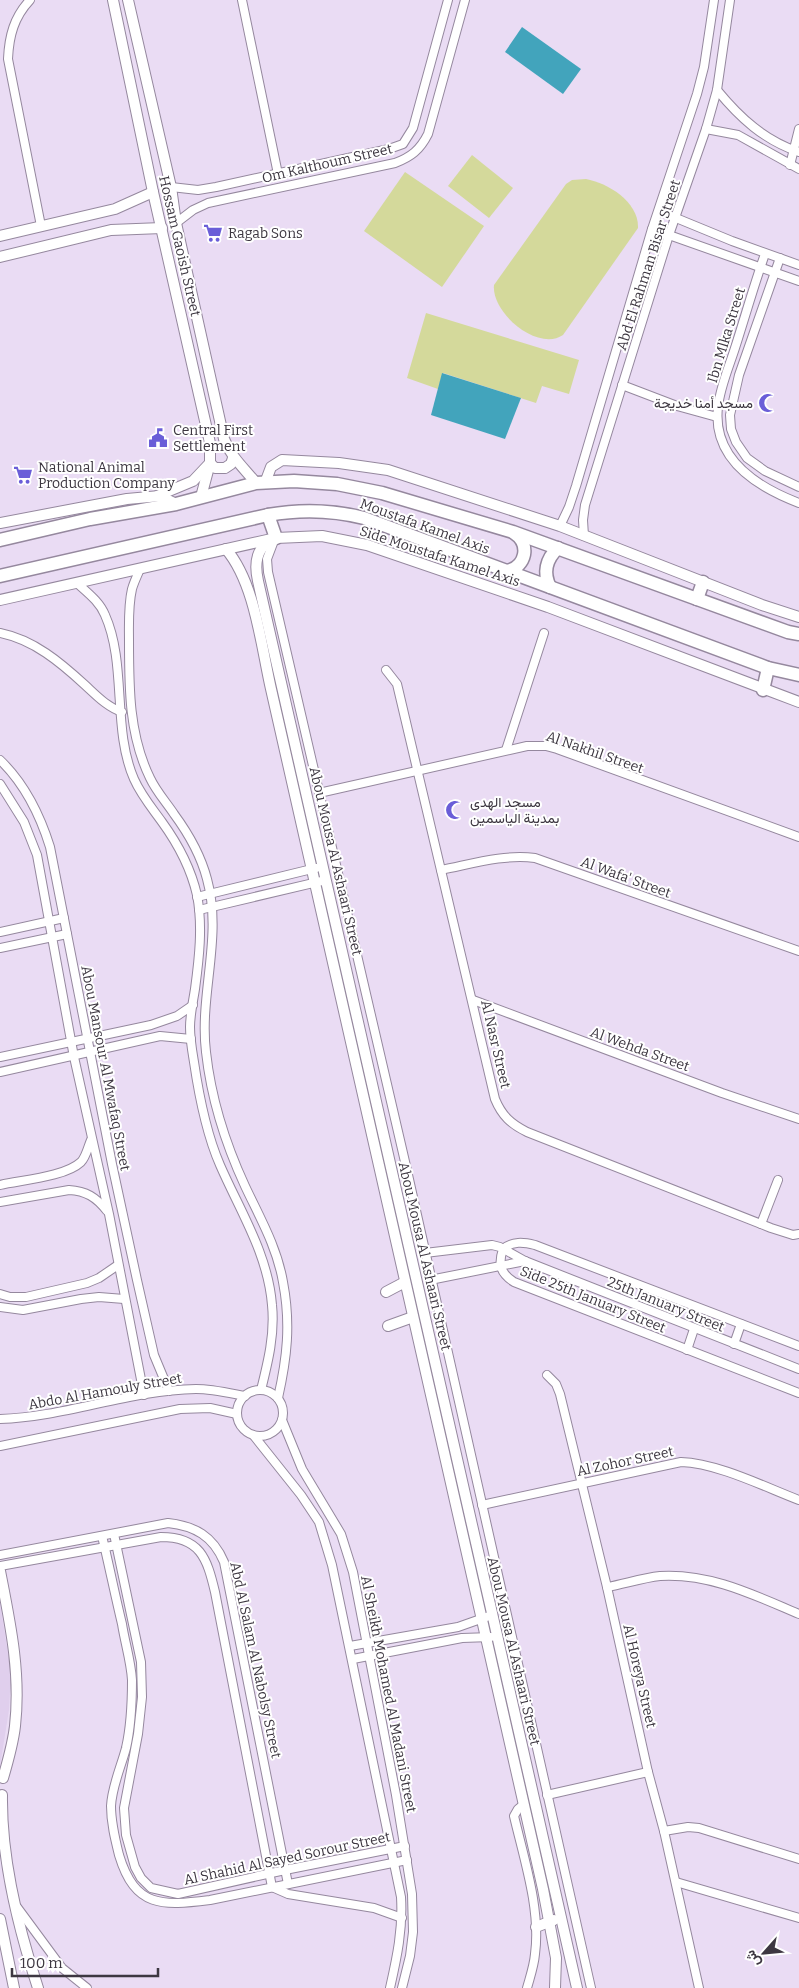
<svg xmlns="http://www.w3.org/2000/svg" width="799" height="1988" viewBox="0 0 799 1988" font-family="Bitter,Vazirmatn,serif">
  <style>
    .built { fill: #e0cfed }
    .green { fill: #d4d99b }
    .water { fill: #42a4bc }
    .lines { fill: none; stroke-linecap: round; stroke-linejoin: round }
    .minor-casing { stroke: #95889e; stroke-width: 10 }
    .tertiary-casing { stroke: #95889e; stroke-width: 12 }
    .primary-casing { stroke: #95889e; stroke-width: 15 }
    .minor { stroke: #fff; stroke-width: 8 }
    .tertiary { stroke: #fff; stroke-width: 10 }
    .primary { stroke: #fff; stroke-width: 12 }
    .labels { text-anchor: middle; stroke-width: 4; stroke-linejoin: round; paint-order: stroke }
    .street-label { font-size: 14px; fill: #3d3741; stroke: #fff }
    .poi-label { font-size: 14px; fill: #3d3741; stroke: #fff; text-anchor: start }
  </style>
  <rect width="100%" height="100%" fill="#eadcf4"/>
  <polygon class="built" points="0,1603 11,1672 9,1710 0,1766"/>
  <g class="green">
    <polygon points="472,155 513,188 489,218 448,186"/>
    <polygon points="405,172 484,226 442,287 364,231"/>
    <path d="M586 179C608 183 639 202 638 228L563 335C538 352 491 313 494 285L566 184 572 180Z"/>
    <polygon points="426,313 579,360 569,394 542,386 536,403 443,373 438,389 407,378"/>
  </g>
  <g class="water">
    <polygon points="522,27 581,69 563,94 505,52"/>
    <polygon points="442,373 521,398 505,439 431,415"/>
  </g>
  <g class="lines">
    <g class="minor-casing">
      <g id="minor">
        <path d="M30 0C14 17 9 36 8 59L41 226"/>
        <polyline points="242,0 278,174"/>
        <path d="M717 90C740 118 764 140 799 152"/>
        <polyline points="706,129 738,135 799,169"/>
        <polyline points="790,165 799,129"/>
        <polyline points="171,187 198,190 216,187 389,149 403,144 413,128 448,0"/>
        <polyline points="659,211 732,241 799,265"/>
        <path d="M176 223 193 210 208 203 395 163C411 157 420 150 428 134L465 0"/>
        <polyline points="652,229 799,281"/>
        <path d="M765 254C754 285 745 317 735 348 729 367 720 387 718 407 712 459 757 487 799 503"/>
        <polyline points="780,258 739,375 730,415 731,429 736,442 747,458 765,471 799,487"/>
        <polyline points="622,385 677,406 717,417"/>
        <polyline points="560,526 569,507 576,486 652,229 697,94 704,67 714,0"/>
        <polyline points="584,536 583,520 585,505 669,235 706,129 717,90 730,0"/>
        <polyline points="275,538 267,559 268,572 406,1166 591,1988"/>
        <path d="M140 569C137 576 134 582 132 589 128 606 129 625 129 641 129 688 129 735 150 778 156 791 166 802 174 814 188 833 201 856 207 879 223 937 199 994 206 1052 211 1097 226 1145 245 1186 260 1218 277 1247 283 1282 291 1324 287 1358 278 1398"/>
        <path d="M77 583C88 593 100 602 105 615 127 664 112 729 134 779 141 795 152 808 162 822 178 844 191 869 197 895 203 926 199 959 195 989 193 1002 190 1015 190 1027 190 1039 192 1050 194 1062 199 1096 206 1133 220 1165 240 1211 268 1254 272 1305 275 1334 268 1362 261 1390"/>
        <path d="M0 633C34 640 60 662 85 685 96 695 107 707 122 712"/>
        <path d="M386 670 397 684 495 1099C502 1116 511 1124 527 1132L771 1228 793 1235 799 1234"/>
        <polyline points="506,750 544,633"/>
        <path d="M0 760C25 784 40 815 50 847L112 1164 137 1280 154 1355 169 1391"/>
        <polyline points="0,784 24,822 37,855 74,1057 109,1214 144,1395"/>
        <polyline points="319,793 527,746 546,746 557,749 799,837"/>
        <path d="M441 870C472 864 503 854 535 858L799 951"/>
        <polyline points="197,897 316,868"/>
        <polyline points="199,910 326,880"/>
        <polyline points="0,932 64,918"/>
        <polyline points="0,948 67,934"/>
        <polyline points="473,1000 722,1093 799,1119"/>
        <polyline points="0,1057 151,1025 177,1016 193,1005"/>
        <polyline points="0,1072 160,1036 191,1039"/>
        <path d="M0 1185C21 1180 65 1177 81 1162 86 1157 88 1147 91 1140"/>
        <path d="M0 1202 69 1190C86 1191 96 1197 107 1211"/>
        <polyline points="761,1224 778,1180"/>
        <polyline points="425,1253 492,1245 500,1247 525,1261 799,1369"/>
        <polyline points="430,1280 525,1261"/>
        <polyline points="0,1294 10,1297 26,1297 87,1283 99,1278 118,1265"/>
        <polyline points="0,1307 23,1310 81,1299 99,1297 124,1299"/>
        <polyline points="734,1344 741,1324"/>
        <path d="M799 1346 535 1245C523 1242 513 1241 503 1249 498 1264 500 1273 514 1282L799 1393"/>
        <polyline points="687,1350 694,1329"/>
        <polyline points="547,1375 556,1384 560,1394 607,1587 648,1772 664,1831 699,1988"/>
        <circle cx="260" cy="1413" r="23"/>
        <path d="M0 1419C66 1417 129 1390 196 1389 212 1389 229 1393 245 1396"/>
        <polyline points="282,1420 302,1469 341,1534 353,1572 396,1795 412,1894 413,1932 410,1956 402,1988"/>
        <path d="M254 1436 301 1495 319 1522 332 1565 401 1897C403 1929 397 1957 390 1988"/>
        <polyline points="0,1446 180,1409 210,1408 237,1414"/>
        <path d="M482 1505 681 1462C717 1463 765 1487 799 1500"/>
        <polyline points="114,1534 141,1662 142,1697 138,1734 124,1808 126,1835 135,1867 141,1878 151,1888 178,1894 285,1870 405,1846"/>
        <path d="M102 1536C109 1565 115 1595 122 1624 125 1643 131 1662 132 1680 132 1702 131 1726 126 1748 121 1767 112 1786 111 1806 111 1823 115 1839 119 1855 135 1908 162 1906 210 1900L407 1860"/>
        <path d="M0 1555 168 1523C195 1526 213 1536 224 1562L288 1884"/>
        <path d="M0 1566 161 1537C200 1537 207 1558 215 1592L272 1887 288 1894 374 1908 402 1918"/>
        <path d="M607 1587C624 1584 642 1578 660 1576 710 1573 754 1595 799 1614"/>
        <polyline points="350,1646 458,1627 492,1615"/>
        <polyline points="353,1659 462,1638 491,1637"/>
        <polyline points="547,1795 648,1772"/>
        <path d="M524 1804 518 1809 514 1816C524 1859 541 1910 535 1954 534 1966 530 1977 527 1988"/>
        <polyline points="664,1831 688,1827 699,1828 799,1859"/>
        <polyline points="676,1882 799,1918"/>
        <polyline points="17,1907 62,1968 87,1988"/>
      </g>
    </g>
    <g class="tertiary-casing">
      <g id="tertiary">
        <polyline points="113,0 153,192 210,443 210,463 201,497"/>
        <path d="M128 0 171 187 176 223 224 439C231 457 244 468 256 483"/>
        <polyline points="0,236 115,209 153,192"/>
        <polyline points="0,257 111,230 162,228"/>
        <polyline points="265,483 271,467 282,460 339,463 388,470 560,526 762,605 799,617"/>
        <polyline points="157,496 193,481 210,463 215,468 225,468 231,464 233,458"/>
        <polyline points="0,523 127,499 160,496 176,504"/>
        <path d="M276 538C256 545 254 563 258 581L577 1988"/>
        <path d="M226 549C255 583 261 645 271 689L543 1889 556 1958 555 1988"/>
        <polyline points="0,600 276,538 322,536 367,545 548,607 799,702"/>
        <polyline points="386,1292 405,1282"/>
        <polyline points="388,1326 413,1317"/>
        <path d="M0 1571C10 1622 21 1673 15 1726 13 1744 8 1761 3 1778"/>
        <path d="M2 1795C1 1859 18 1927 38 1988"/>
        <polyline points="0,1919 14,1988"/>
        <polyline points="536,1927 554,1920"/>
      </g>
    </g>
    <g class="primary-casing">
      <g id="primary">
        <polyline points="268,515 276,538"/>
        <polyline points="0,540 90,519 176,504 256,483 294,481 337,484 382,493 513,532 788,632 799,634"/>
        <path d="M507 571C526 567 531 544 514 533"/>
        <path d="M0 576 268 515C302 509 332 510 364 518L768 668 799 675"/>
        <path d="M550 587C543 573 546 559 558 548"/>
        <polyline points="697,599 703,582"/>
        <polyline points="763,690 768,668"/>
      </g>
    </g>
    <use href="#minor" class="minor"/>
    <use href="#tertiary" class="tertiary"/>
    <use href="#primary" class="primary"/>
  </g>
  <defs>
    <g id="supermarket-bare" transform="scale(1.5)"><path d="M-6-5.5h2.5l.6 2H6L4.5 2H-2.5L-4.4-4H-6ZM-1.5 3.2a1.3 1.3 0 1 0 .1 0ZM3 3.2a1.3 1.3 0 1 0 .1 0Z" fill="#6a5ed8" stroke="#fff" stroke-width="2.5" paint-order="stroke"/></g>
    <g id="mosque-bare" transform="scale(1.5)"><path d="M3.5-4.9A6 6 0 1 0 3.5 4.9A5 5 0 1 1 3.5-4.9Z" fill="#6a5ed8" stroke="#fff" stroke-width="2.5" paint-order="stroke"/></g>
    <g id="civic-bare" transform="scale(1.5)"><path d="M-.6-6.5H3V-4.5H.6V-3L4-1V1h2V6H-6V1h2V-1L-.6-3ZM-1.2 2.5V6h2.4V2.5Z" fill="#6a5ed8" stroke="#fff" stroke-width="2.5" paint-order="stroke"/></g>
  </defs>
  <g fill-rule="evenodd">
    <use href="#supermarket-bare" x="213" y="233"/>
    <use href="#mosque-bare" x="768" y="403"/>
    <use href="#civic-bare" x="158" y="438"/>
    <use href="#supermarket-bare" x="23" y="475"/>
    <use href="#mosque-bare" x="455" y="810"/>
  </g>
  <g class="labels">
    <g class="street-label">
      <text transform="translate(327 163) rotate(-13)" y="5">Om Kalthoum Street</text>
      <text transform="translate(180 246) rotate(77)" y="5">Hossam Gaoish Street</text>
      <text transform="translate(648 265) rotate(-72)" y="5">Abd El Rahman Bisar Street</text>
      <text transform="translate(726 335) rotate(-73)" y="5">Ibn Mlka Street</text>
      <text transform="translate(425 526) rotate(20)" y="5">Moustafa Kamel Axis</text>
      <text transform="translate(440 556) rotate(18)" y="5">Side Moustafa Kamel Axis</text>
      <text transform="translate(595 752) rotate(19)" y="5">Al Nakhil Street</text>
      <text transform="translate(336 861) rotate(77)" y="5">Abou Mousa Al Ashaari Street</text>
      <text transform="translate(626 877) rotate(20)" y="5">Al Wafa' Street</text>
      <text transform="translate(496 1044) rotate(77)" y="5">Al Nasr Street</text>
      <text transform="translate(640 1049) rotate(20)" y="5">Al Wehda Street</text>
      <text transform="translate(106 1068) rotate(79)" y="5">Abou Mansour Al Mwafaq Street</text>
      <text transform="translate(425 1256) rotate(77)" y="5">Abou Mousa Al Ashaari Street</text>
      <text transform="translate(593 1299) rotate(22)" y="5">Side 25th January Street</text>
      <text transform="translate(666 1304) rotate(22)" y="5">25th January Street</text>
      <text transform="translate(105 1391) rotate(-10)" y="5">Abdo Al Hamouly Street</text>
      <text transform="translate(625 1461) rotate(-12)" y="5">Al Zohor Street</text>
      <text transform="translate(514 1651) rotate(77)" y="5">Abou Mousa Al Ashaari Street</text>
      <text transform="translate(256 1660) rotate(78)" y="5">Abd Al Salam Al Nabolsy Street</text>
      <text transform="translate(640 1676) rotate(77)" y="5">Al Horeya Street</text>
      <text transform="translate(389 1694) rotate(79)" y="5">Al Sheikh Mohamed Al Madani Street</text>
      <text transform="translate(287 1858) rotate(-12)" y="5">Al Shahid Al Sayed Sorour Street</text>
    </g>
    <g class="poi-label">
      <text x="228" y="238">Ragab Sons</text>
      <text x="753" y="408" text-anchor="end">مسجد أمنا خديجة</text>
      <text x="173" y="435">Central First<tspan x="173" dy="16">Settlement</tspan></text>
      <text x="38" y="472">National Animal<tspan x="38" dy="16">Production Company</tspan></text>
      <text x="470" y="807">مسجد الهدى<tspan x="470" dy="16">بمدينة الياسمين</tspan></text>
    </g>
  </g>
  <g transform="translate(764 1953) rotate(243)" stroke="#ffffff" stroke-width="4" paint-order="stroke">
  <path d="M0-4L9 19L0 12L-9 19Z" fill="#3d3741"/>
  <text y="-8" font-size="14" font-weight="bold" text-anchor="middle" fill="#3d3741">ش</text>
  </g>
  <path d="M12 1968v8h146v-8" fill="none" stroke="#3d3741" stroke-width="2.5"/>
  <text x="20" y="1968" font-size="15" fill="#3d3741" stroke="#ffffff" stroke-width="4" paint-order="stroke">100 m</text>
</svg>
